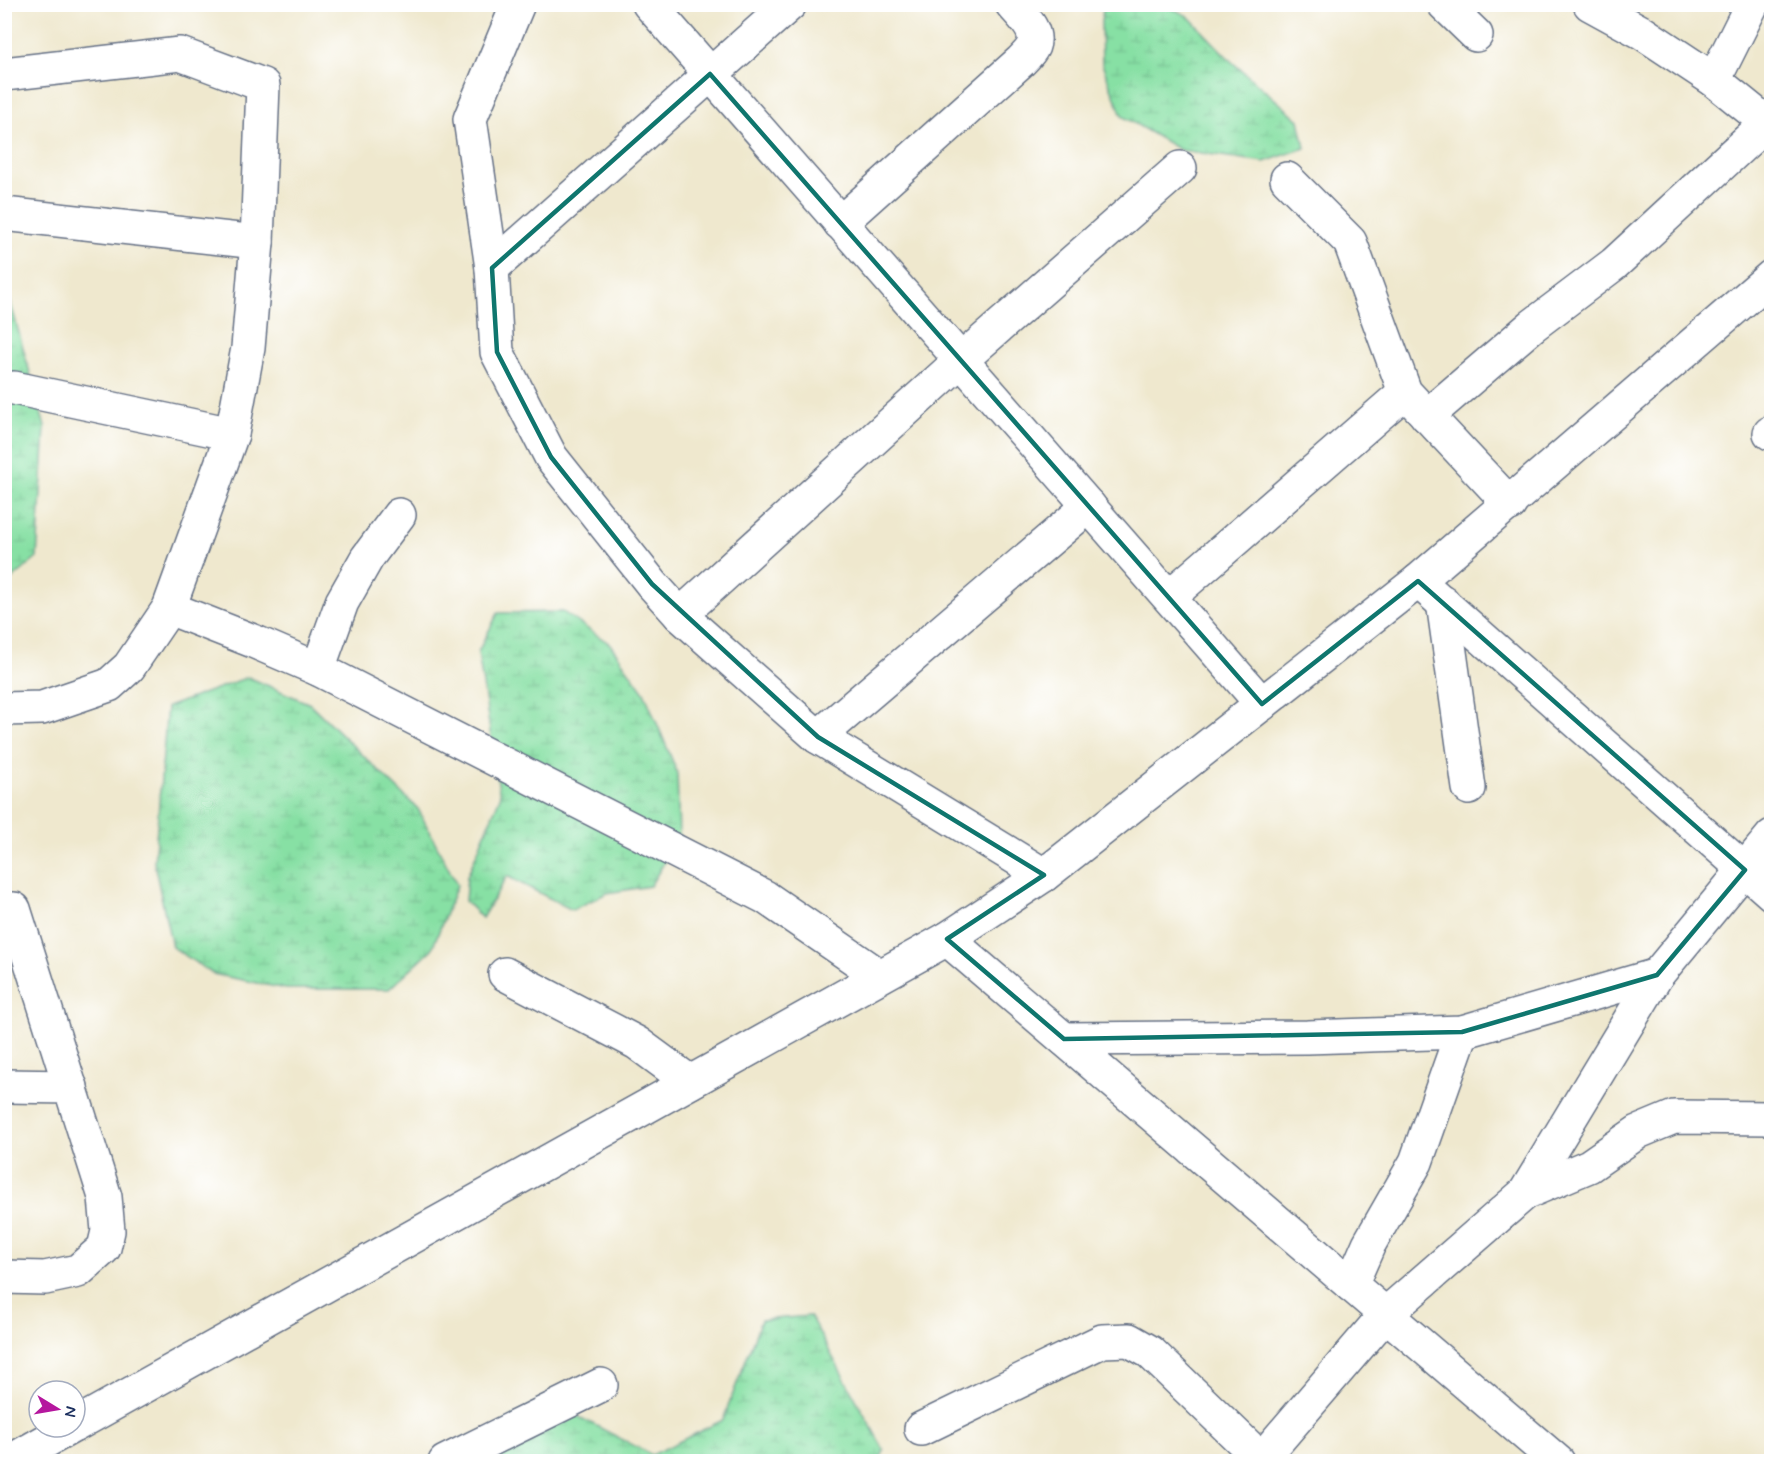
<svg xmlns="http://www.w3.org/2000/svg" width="1776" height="1466" viewBox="0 0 1776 1466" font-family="Mynerve,sans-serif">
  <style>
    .wetland { fill: url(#wetland-marsh); stroke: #518881; stroke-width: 1.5 }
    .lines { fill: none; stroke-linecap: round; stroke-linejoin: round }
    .minor-casing { stroke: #657085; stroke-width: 36 }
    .minor { stroke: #fff; stroke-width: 33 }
    .marked { fill: none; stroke: #0f766e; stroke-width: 4.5; stroke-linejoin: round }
  </style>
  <defs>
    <pattern id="wetland-marsh" width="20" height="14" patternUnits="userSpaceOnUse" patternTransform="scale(1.5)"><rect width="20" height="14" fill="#87e0a4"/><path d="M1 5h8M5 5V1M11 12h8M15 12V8" fill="none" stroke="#74c090"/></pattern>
  </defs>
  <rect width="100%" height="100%" fill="#fff"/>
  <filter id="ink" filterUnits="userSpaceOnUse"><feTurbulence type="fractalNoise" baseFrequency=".0167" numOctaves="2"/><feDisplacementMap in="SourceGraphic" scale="12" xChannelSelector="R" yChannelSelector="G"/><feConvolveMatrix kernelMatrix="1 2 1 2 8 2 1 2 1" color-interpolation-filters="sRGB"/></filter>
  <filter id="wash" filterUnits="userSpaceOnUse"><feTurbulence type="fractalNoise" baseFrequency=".008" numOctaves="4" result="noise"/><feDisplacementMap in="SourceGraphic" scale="24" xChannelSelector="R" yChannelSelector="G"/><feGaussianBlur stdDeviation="1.35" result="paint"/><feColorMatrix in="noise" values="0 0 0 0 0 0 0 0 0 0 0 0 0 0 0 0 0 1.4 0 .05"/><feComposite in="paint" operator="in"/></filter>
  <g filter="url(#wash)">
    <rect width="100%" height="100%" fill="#efe8ce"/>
    <g class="wetland">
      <polygon points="1104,5 1165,5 1188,16 1232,62 1299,120 1305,148 1264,162 1180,150 1122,116 1102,64 1101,21"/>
      <polygon points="4,279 45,427 37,558 5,585"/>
      <polygon points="563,612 610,644 644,692 677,772 679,838 650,886 607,893 572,910 507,876 482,918 465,901 467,877 500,797 478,652 498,613"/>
      <polygon points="248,677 310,704 418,809 457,885 432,949 389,989 286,989 213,974 172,947 154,863 167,707"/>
      <polygon points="810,1316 884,1450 879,1462 440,1462 543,1398 652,1455 723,1420 761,1320"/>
    </g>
  </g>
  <g filter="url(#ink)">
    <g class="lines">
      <g class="minor-casing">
        <g id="minor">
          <polyline points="518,4 470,119 492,268 497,352 551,457 652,584 680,615 818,737 1044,875"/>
          <polyline points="649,4 1262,704"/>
          <polyline points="1444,4 1476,35"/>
          <polyline points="1590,4 1643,33 1714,80 1772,127"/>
          <polyline points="4,74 180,54 263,85 257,242 248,348 232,434 169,608 129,667 109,685 42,708 4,709"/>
          <polyline points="1714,80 1752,4"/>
          <polyline points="1287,179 1350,242 1405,392 1510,504"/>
          <polyline points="4,214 257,242"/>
          <path d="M840 223 1021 61C1025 57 1031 51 1033 46 1039 30 1021 15 1012 4"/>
          <polyline points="492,268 790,4"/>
          <polyline points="14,388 232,434"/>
          <polyline points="1427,416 1532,326 1614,264 1772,118"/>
          <polyline points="1770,433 1772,434"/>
          <polyline points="1418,581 1772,894"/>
          <polyline points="1169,597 1405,392"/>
          <polyline points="1443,602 1469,788"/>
          <polyline points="169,608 253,641 318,669 765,897 880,976"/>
          <polyline points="680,615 961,360 1180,168"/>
          <polyline points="318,669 342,602 367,558 399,515"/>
          <polyline points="818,737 1089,506"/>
          <polyline points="4,909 14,909 105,1197 108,1231 104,1248 78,1271 45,1278 4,1277"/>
          <polyline points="947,939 1558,1462"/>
          <polyline points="505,974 637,1043 690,1082"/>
          <polyline points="1064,1039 1307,1037 1462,1032 1657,975"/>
          <polyline points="4,1086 71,1087"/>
          <polyline points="1525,1193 1589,1166 1638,1132 1674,1117 1772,1118"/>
          <polyline points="1351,1285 1369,1244 1416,1162 1462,1032"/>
          <polyline points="75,1425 947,939 1044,875 1418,581 1772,276"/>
          <polyline points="921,1429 1102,1341 1129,1340 1150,1352 1261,1459"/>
          <polyline points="9,1462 71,1427"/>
          <polyline points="445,1462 601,1385"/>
          <polyline points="1259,1462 1386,1314 1525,1193 1657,975 1772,836"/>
        </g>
      </g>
      <use href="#minor" class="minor"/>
    </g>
  </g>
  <path class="marked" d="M710 74 1262 704 1418 581 1745 870 1657 975 1462 1032 1064 1039 947 939 1044 875 818 737 652 584 551 457 497 352 492 268Z"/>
  <rect width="1776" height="1466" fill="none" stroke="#fff" stroke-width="24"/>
  <g transform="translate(57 1409) rotate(101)"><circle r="28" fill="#ffffff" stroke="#a4acbf" stroke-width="1.5"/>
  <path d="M0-4.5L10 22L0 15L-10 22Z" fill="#b5179e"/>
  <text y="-9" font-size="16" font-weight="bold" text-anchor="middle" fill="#1b2f5e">N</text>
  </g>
</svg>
